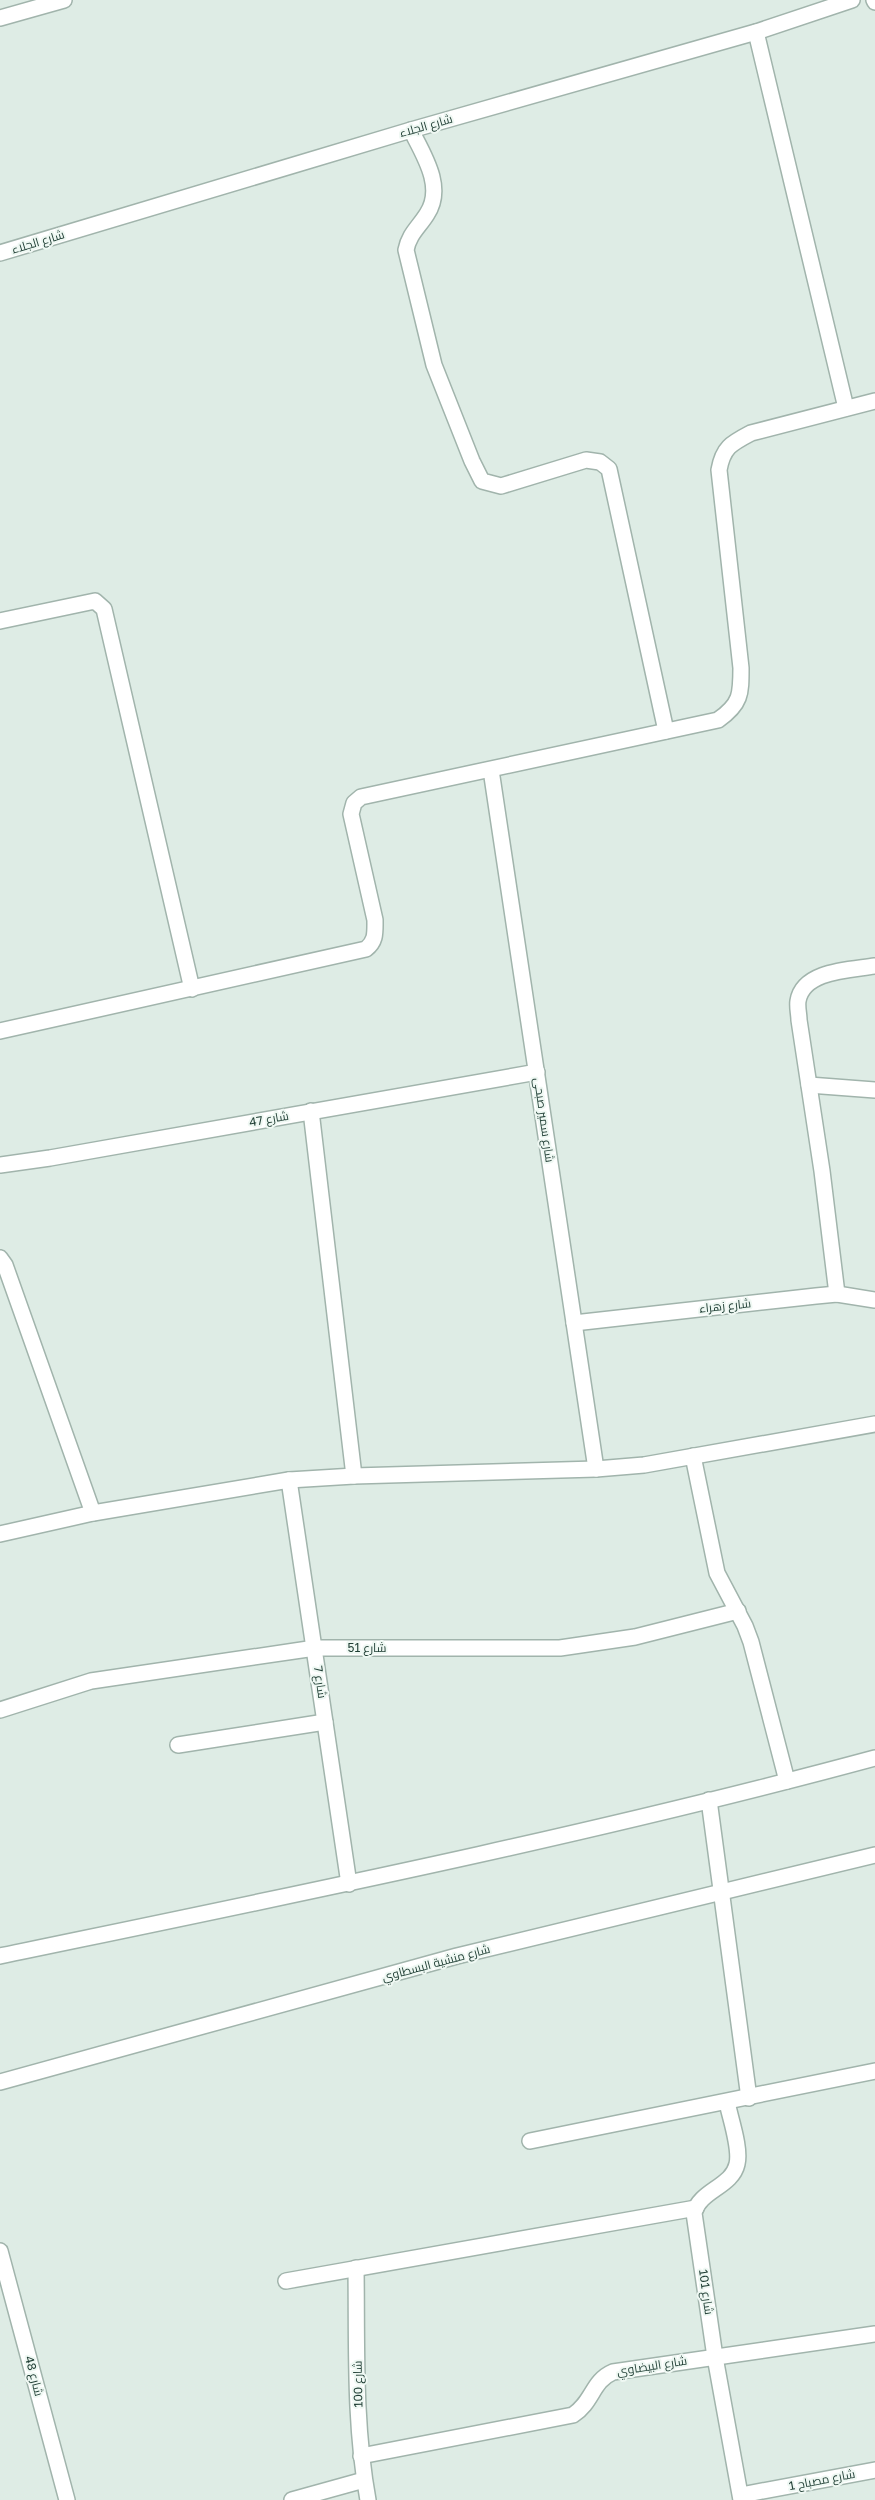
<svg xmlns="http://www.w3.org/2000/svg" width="875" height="2500" viewBox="0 0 875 2500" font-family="'Golos Text',Cairo,sans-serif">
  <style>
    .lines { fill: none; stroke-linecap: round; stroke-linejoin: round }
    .minor-casing { stroke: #a1b4ac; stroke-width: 18 }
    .tertiary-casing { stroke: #a1b4ac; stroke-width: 18 }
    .minor { stroke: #fff; stroke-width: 15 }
    .tertiary { stroke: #fff; stroke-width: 15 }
    .labels { text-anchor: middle; stroke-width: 4; stroke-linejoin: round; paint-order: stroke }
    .street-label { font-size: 12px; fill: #1e3d33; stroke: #eff8f3 }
  </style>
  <rect width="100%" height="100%" fill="#deece5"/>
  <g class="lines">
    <g class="minor-casing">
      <g id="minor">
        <polyline points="874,0 875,2"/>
        <polyline points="756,32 846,408"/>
        <path d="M411 130C423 154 445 187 427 214 419 227 409 234 406 250L434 365 472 461 482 481 501 486 586 460 600 462 609 469 666 731"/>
        <polyline points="0,253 411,130 756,32 852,0"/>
        <polyline points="0,621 95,601 104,609 192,989"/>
        <polyline points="491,770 596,1469"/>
        <path d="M0 1031 366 949C376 941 375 933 375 920L351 814 354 803 361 797 718 720C741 704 741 694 741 668L719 470C723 447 732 443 751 433L875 401"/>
        <polyline points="809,1085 875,1090"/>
        <polyline points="311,1111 354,1476"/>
        <polyline points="0,1165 50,1158 537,1072"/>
        <polyline points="0,1258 5,1265 93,1513"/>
        <path d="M837 1294 822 1171 799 1020C799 1014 797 1007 798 1001 803 970 851 970 875 966"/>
        <polyline points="574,1323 816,1296 837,1294 875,1300"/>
        <polyline points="693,1456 717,1573 745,1626 751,1642 787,1781"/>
        <polyline points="289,1480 349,1884"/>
        <polyline points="0,1534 93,1513 289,1480 354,1476 596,1469 644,1465 875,1424"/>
        <polyline points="0,1710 91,1681 315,1648 560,1648 635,1637 738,1611"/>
        <polyline points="178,1745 325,1722"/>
        <polyline points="709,1800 749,2098"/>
        <path d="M0 1956C293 1895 586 1836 875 1758"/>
        <polyline points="0,2082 457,1956 875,1855"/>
        <path d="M727 2102C730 2118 741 2148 737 2164 732 2187 700 2190 694 2213L715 2357 741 2500"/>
        <polyline points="530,2141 875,2071"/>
        <polyline points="0,2251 67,2500"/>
        <path d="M356 2268C357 2345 354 2424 368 2500"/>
        <polyline points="286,2281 696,2208"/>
        <path d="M361 2456 573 2415C593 2402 592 2381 613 2372L875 2334"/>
        <polyline points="741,2495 875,2470"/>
        <polyline points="292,2500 364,2480"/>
      </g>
    </g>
    <g class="tertiary-casing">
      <polyline id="tertiary" points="0,18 64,0"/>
    </g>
    <use href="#minor" class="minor"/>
    <use href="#tertiary" class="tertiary"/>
  </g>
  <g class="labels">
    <g class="street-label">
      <text transform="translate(426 126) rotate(-16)" y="4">شارع الجلاء</text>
      <text transform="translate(38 242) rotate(-17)" y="4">شارع الجلاء</text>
      <text transform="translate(269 1119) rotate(-10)" y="4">شارع 47</text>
      <text transform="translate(544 1120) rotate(82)" y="4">شارع سمير صبحى</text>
      <text transform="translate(725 1306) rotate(-6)" y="4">شارع زهراء</text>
      <text x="367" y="1652">شارع 51</text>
      <text transform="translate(320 1682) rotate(82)" y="4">شارع 7</text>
      <text transform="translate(436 1963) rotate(-15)" y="4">شارع منشية البسطاوي</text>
      <text transform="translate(706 2292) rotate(82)" y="4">شارع 101</text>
      <text transform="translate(652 2366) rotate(-9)" y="4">شارع البيضاوي</text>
      <text transform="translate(34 2376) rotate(75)" y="4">شارع 48</text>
      <text transform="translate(358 2384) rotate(-91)" y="4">شارع 100</text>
      <text transform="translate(822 2480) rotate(-11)" y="4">شارع مصباح 1</text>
    </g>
  </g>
</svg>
